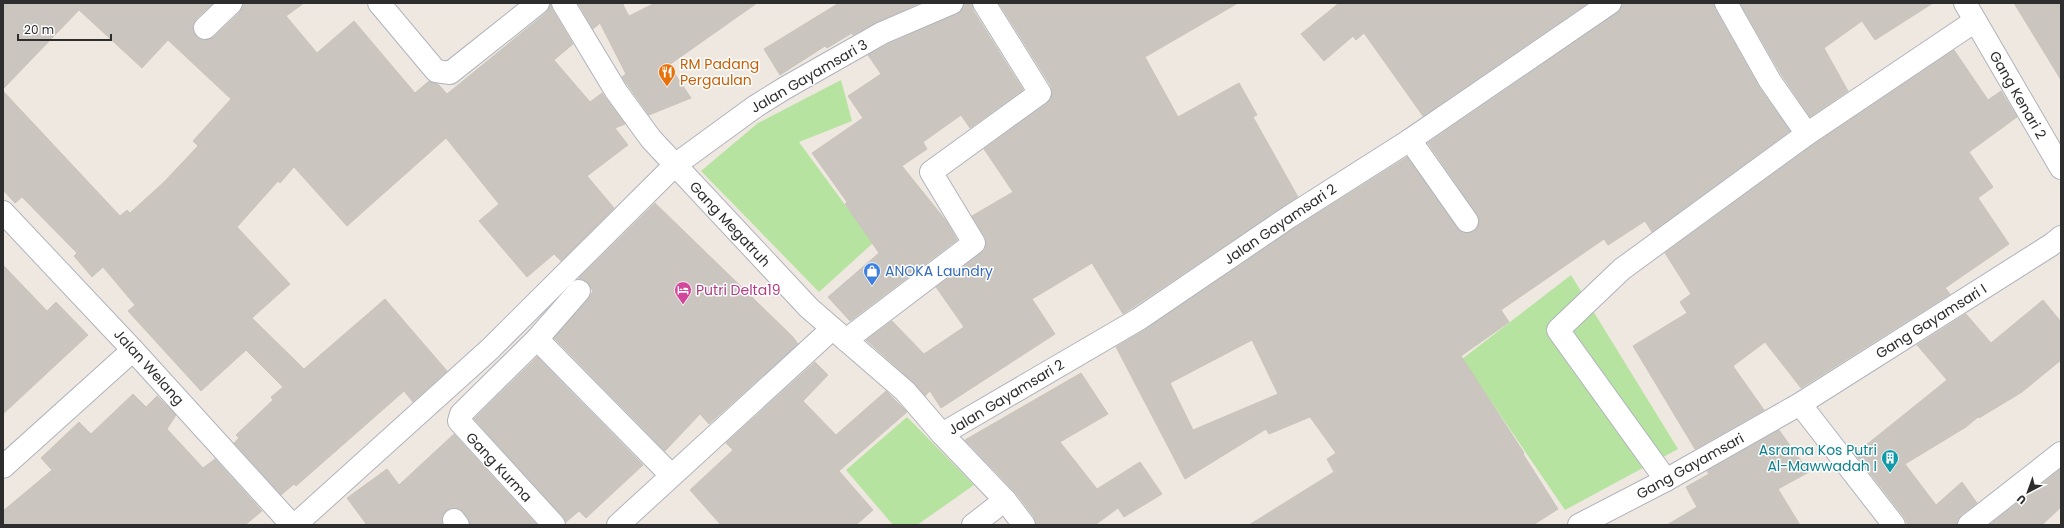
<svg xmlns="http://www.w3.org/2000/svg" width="2064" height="528" viewBox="0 0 2064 528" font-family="Poppins,sans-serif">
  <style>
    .green { fill: #b6e39f }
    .building { fill: #cac6bf; stroke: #cac4ba; fill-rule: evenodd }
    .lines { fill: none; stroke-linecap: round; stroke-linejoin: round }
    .minor-casing { stroke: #b1b3bd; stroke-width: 24 }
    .minor { stroke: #fff; stroke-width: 22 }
    .labels { text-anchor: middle; stroke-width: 3; stroke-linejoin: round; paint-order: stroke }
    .food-label { font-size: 14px; fill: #c56008; stroke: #fff; text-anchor: start }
    .street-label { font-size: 14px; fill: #2d2d2d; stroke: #fff }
    .shop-label { font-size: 14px; fill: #366cbe; stroke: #fff; text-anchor: start }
    .hotel-label { font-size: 14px; fill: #b23c85; stroke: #fff; text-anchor: start }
    .culture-label { font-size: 14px; fill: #0d838f; stroke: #fff; text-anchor: end }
  </style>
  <rect width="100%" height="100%" fill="#eee8e1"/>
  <g class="green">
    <polygon points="841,80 852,121 799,142 873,243 819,292 701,171 758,123"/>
    <polygon points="1571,275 1678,449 1565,510 1462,359"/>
    <polygon points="907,417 974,485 917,525 893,525 846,470"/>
  </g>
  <g class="building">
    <polygon points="3,3 213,3 196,19 193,25 193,31 196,36 201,40 208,40 214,37 240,12 243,3 304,3 286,16 317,53 354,21 415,93 429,81 438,84 447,94 546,13 551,3 552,9 573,44 554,60 590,102 602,93 625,124 615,128 628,145 587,176 614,208 561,261 554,254 527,277 479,221 499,204 446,138 347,226 294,167 280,183 278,181 237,227 290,284 252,318 304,369 385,299 447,371 413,402 404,391 296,486 294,484 281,495 234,443 239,438 236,435 273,400 271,397 283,387 246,350 201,391 128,311 135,305 103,267 92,277 74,256 77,253 22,197 15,203 3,190 3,91 120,216 127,210 130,213 164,182 198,146 193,141 231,99 168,40 142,68 79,10 3,89"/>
    <polygon points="578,3 625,3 623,5 629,16 655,3 757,3 669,65 691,98 649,115 622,77 626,74 600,23 593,29"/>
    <polygon points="839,3 920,3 877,22 853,35 852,33 827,48 825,46 780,75 764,49"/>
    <polygon points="964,3 972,3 973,10 1023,90 970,128 961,115 923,142 927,149 902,166 947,222 957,240 850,321 828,297 879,253 845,204 847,202 812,153 863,118 848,96 881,74 868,55 888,44 957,14 962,10"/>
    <polygon points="999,3 1238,3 1145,57 1178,117 1239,83 1257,115 1253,117 1298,197 1123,314 1092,263 1032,299 1055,334 941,408 930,391 925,396 913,382 866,340 892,321 924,354 964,327 936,287 985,249 986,243 985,237 972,216 1013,192 984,149 1047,103 1052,93 1051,86"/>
    <polygon points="1339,3 1588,3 1423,116 1364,33 1356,40 1353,36 1324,61 1301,34"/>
    <path d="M1622 3H1714L1715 9 1759 87 1790 131 1652 232 1645 221 1608 245 1604 239 1501 310 1509 322 1461 356 1524 453 1523 454 1558 509 1533 525H1249L1334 472 1327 459 1336 453 1310 417 1269 434 1266 429 1185 479 1116 347 1146 329 1296 227 1407 157 1457 228 1462 232 1468 233 1474 231 1478 226 1479 220 1477 214 1428 143 1617 13 1621 9ZM1252 340 1278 394 1193 430 1170 383Z"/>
    <polygon points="1740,3 1933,3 1875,40 1862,21 1824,48 1848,91 1810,117 1781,74"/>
    <polygon points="2014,3 2061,3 2061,80"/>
    <polygon points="1954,50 1988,100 2001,91 2017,117 1969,152 1993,187 1978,198 2009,244 1945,288 1950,294 1801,388 1765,342 1733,366 1764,410 1695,449 1633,346 1687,313 1680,302 1691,294 1665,253 1814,144"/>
    <polygon points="655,203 792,336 798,344 709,424 700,414 665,451 554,338 588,299 593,291 587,282 579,278"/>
    <polygon points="3,265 47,311 56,302 88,335 3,414"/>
    <polygon points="2043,300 2061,322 2061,360 2022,392 1979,418 1978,417 1966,427 1905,464 1936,505 1962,482 1977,503 1961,515 1957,525 1908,525 1904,517 1855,454 1947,380 1917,345 1966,314 1991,343"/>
    <polygon points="537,357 643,465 586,518 579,511 566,522 563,517 474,419"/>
    <polygon points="815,362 828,375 803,401 836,435 886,391 907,412 839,471 873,510 856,525 721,525 690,490 733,450 726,443"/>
    <polygon points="1081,373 1108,414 1060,442 1097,489 1140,462 1162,494 1124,517 1118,508 1095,525 1036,525 1034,517 1015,492 965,440"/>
    <polygon points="133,394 146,407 157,396 176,415 167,429 203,468 215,459 262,511 245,525 3,525 3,511 52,470 41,458 79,422 91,434"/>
    <polygon points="1779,430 1809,472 1778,489 1800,525 1667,525 1697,507 1686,487 1709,474 1707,471"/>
    <polygon points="454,434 537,525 470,525 464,512 459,509 453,508 447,510 443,515 443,525 367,525 347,498 387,469 399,485"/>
    <polygon points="2061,469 2061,507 2042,525 1989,525"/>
  </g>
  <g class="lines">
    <g class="minor-casing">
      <g id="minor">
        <polyline points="379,3 436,71 450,73 538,3"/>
        <polyline points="563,3 616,91 651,139 809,308 905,391 942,434 1005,500 1024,525"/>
        <polyline points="1726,3 1770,81 1807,134"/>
        <polyline points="1965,3 2061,168"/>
        <polyline points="205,28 231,3"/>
        <polyline points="1410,140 1467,221"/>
        <polyline points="3,212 133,350 292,525"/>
        <polyline points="537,339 671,475"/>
        <polyline points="846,340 974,243 931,172 1040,93 984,3"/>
        <polyline points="1800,404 1894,525"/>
        <polyline points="942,434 1139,319 1289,217 1410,140 1610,3"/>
        <polyline points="3,467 133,350"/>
        <polyline points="1666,480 1558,330 1622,269 1807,134 1975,21"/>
        <polyline points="454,520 458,525"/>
        <polyline points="295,525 490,349 675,165 756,106 785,88 882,33 952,3"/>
        <polyline points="554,525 459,421 461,414 537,339 579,291"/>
        <polyline points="618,525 832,329"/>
        <polyline points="973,525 1005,500"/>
        <polyline points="1579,525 1666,480 1800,404 2051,245 2061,237"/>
        <polyline points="1969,525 2061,453"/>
      </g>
    </g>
    <use href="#minor" class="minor"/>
  </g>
  <defs>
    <g id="restaurant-pin" transform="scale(0.9)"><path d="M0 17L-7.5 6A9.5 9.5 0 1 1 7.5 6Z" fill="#e8710a" stroke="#fff"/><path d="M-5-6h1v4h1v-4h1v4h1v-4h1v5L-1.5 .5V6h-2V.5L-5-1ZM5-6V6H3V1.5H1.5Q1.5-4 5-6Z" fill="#fff"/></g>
    <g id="shop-pin" transform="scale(0.9)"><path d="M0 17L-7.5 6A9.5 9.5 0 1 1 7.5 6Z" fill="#3f7fe0" stroke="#fff"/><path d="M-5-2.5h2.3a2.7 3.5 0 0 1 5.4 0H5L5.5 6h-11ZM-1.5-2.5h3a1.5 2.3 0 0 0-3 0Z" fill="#fff"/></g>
    <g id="hotel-pin" transform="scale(0.9)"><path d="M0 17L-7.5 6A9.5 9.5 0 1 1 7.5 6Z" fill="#d1479c" stroke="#fff"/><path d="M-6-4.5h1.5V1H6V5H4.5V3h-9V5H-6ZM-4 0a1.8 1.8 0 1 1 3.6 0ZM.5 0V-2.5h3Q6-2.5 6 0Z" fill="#fff"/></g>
    <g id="building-pin" transform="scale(0.9)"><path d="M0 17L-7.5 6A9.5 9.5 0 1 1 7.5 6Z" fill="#0f9aa8" stroke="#fff"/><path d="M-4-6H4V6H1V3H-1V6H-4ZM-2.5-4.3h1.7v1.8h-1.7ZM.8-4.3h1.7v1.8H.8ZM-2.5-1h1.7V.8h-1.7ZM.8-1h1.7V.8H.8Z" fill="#fff"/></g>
  </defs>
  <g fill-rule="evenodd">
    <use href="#restaurant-pin" x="667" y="72"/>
    <use href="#shop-pin" x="872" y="271"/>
    <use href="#hotel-pin" x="683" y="290"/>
    <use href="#building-pin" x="1890" y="458"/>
  </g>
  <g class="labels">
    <g class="food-label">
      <text x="680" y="69">RM Padang<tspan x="680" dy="16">Pergaulan</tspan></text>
    </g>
    <g class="street-label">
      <text transform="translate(809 76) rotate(-30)" y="5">Jalan Gayamsari 3</text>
      <text transform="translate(2018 95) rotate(60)" y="5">Gang Kenari 2</text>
      <text transform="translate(730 224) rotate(47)" y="5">Gang Megatruh</text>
      <text transform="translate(1280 224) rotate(-34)" y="5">Jalan Gayamsari 2</text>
      <text transform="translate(1931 321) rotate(-32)" y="5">Gang Gayamsari I</text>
      <text transform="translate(149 367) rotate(48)" y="5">Jalan Welang</text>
      <text transform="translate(1006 397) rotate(-31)" y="5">Jalan Gayamsari 2</text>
      <text transform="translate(1690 466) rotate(-29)" y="5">Gang Gayamsari</text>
      <text transform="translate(499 467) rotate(47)" y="5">Gang Kurma</text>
    </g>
    <g class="shop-label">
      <text x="885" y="276">ANOKA Laundry</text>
    </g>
    <g class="hotel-label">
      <text x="696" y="295">Putri Delta19</text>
    </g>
    <g class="culture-label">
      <text x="1877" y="455">Asrama Kos Putri<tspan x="1877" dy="16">Al-Mawwadah I</tspan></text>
    </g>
  </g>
  <rect width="2064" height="528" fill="none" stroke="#2d2d2d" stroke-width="8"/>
  <g transform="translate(2028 492) rotate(221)" stroke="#ffffff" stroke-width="3" paint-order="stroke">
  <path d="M0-3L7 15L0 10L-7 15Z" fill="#2d2d2d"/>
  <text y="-6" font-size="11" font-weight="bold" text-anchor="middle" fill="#2d2d2d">U</text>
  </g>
  <path d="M18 34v6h93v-6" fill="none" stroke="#2d2d2d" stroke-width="2"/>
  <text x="24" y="34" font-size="12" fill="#2d2d2d" stroke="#ffffff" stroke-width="3" paint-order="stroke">20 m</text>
</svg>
